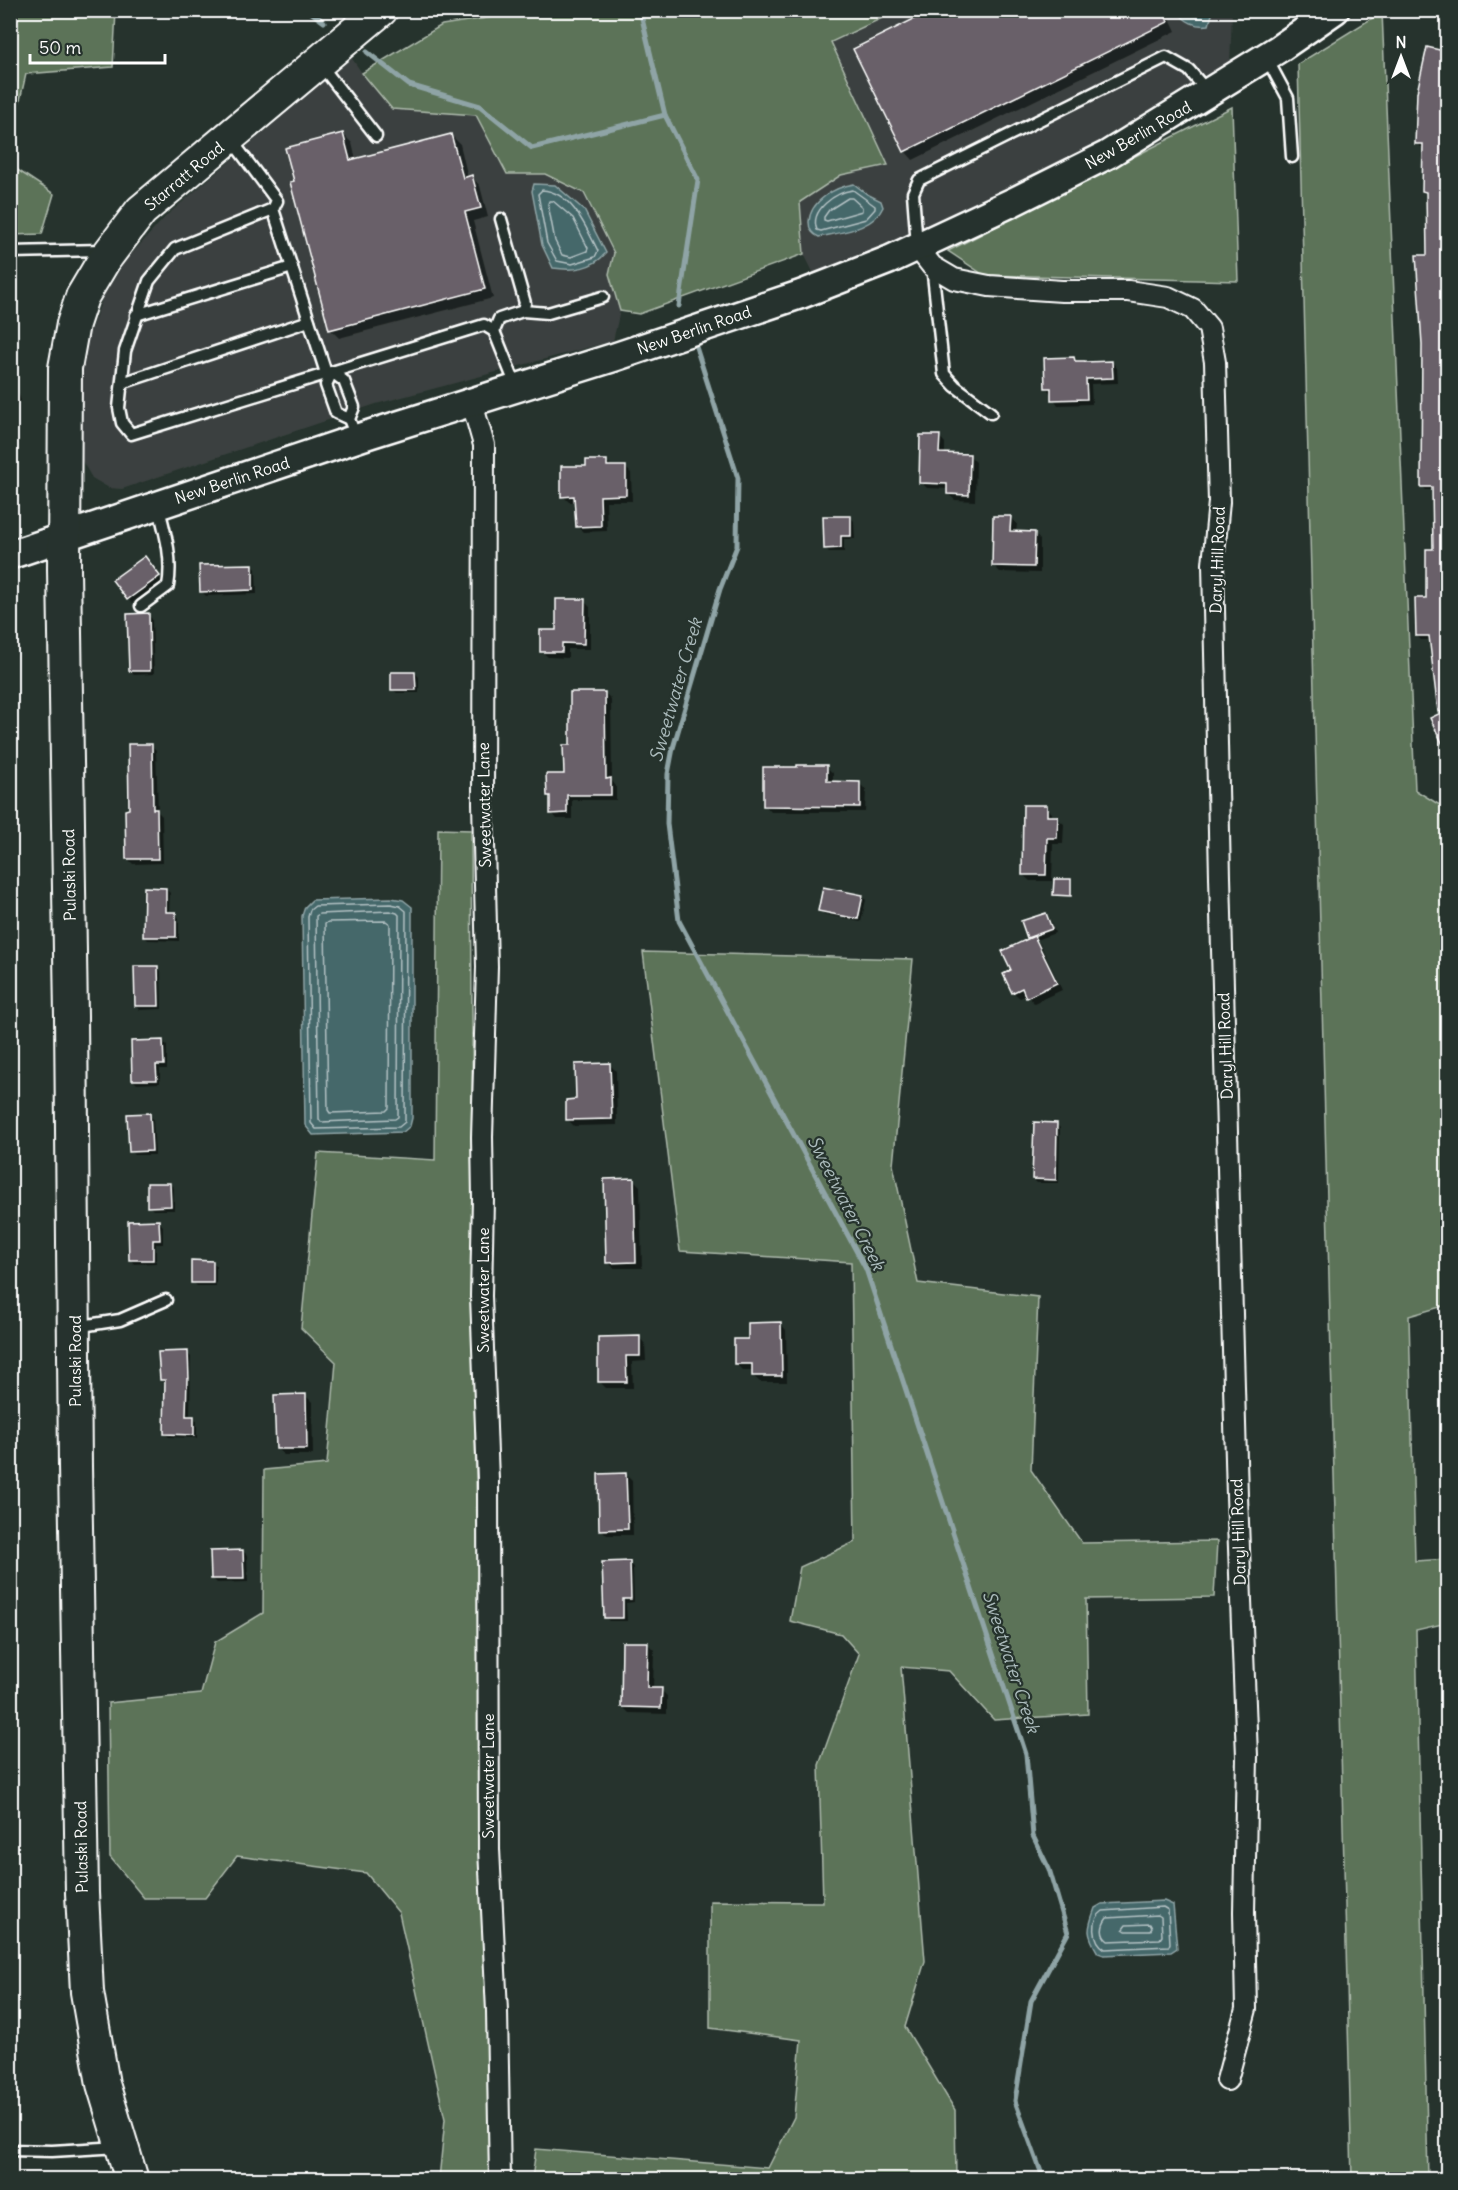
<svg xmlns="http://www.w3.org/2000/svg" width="1458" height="2190" viewBox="0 0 1458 2190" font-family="Delius,sans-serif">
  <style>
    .built { fill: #3a413f }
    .green { fill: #5b7358; stroke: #adb9ac; stroke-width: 1.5 }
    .water { fill: #44676b; stroke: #8fa4a6; stroke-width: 1.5 }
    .shadow { fill: #0007 }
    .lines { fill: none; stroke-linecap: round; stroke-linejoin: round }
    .shore { stroke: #b4c2c4; stroke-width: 1.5 }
    .stream { stroke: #8fa4a6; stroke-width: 5 }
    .building { fill: #696169; stroke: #fff; stroke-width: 1.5 }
    .lane-casing { stroke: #fff; stroke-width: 15 }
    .street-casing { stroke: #fff; stroke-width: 24 }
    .secondary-casing { stroke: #fff; stroke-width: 32 }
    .primary-casing { stroke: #fff; stroke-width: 36 }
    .lane { stroke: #26332d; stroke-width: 10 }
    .street { stroke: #26332d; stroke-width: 20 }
    .secondary { stroke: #26332d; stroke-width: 27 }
    .primary { stroke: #26332d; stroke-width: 32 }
    .labels { text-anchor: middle; stroke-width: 4.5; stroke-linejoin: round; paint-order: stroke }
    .street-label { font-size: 16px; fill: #fff; stroke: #26332d }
    .water-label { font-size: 18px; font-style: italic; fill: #abbbbc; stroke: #26332d }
  </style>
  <rect width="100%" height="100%" fill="#26332d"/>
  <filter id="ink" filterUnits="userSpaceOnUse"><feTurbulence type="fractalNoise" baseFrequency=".0167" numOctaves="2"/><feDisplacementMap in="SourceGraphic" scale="12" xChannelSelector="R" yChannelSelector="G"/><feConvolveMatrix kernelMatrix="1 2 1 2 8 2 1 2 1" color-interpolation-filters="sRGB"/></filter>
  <g filter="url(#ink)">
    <g class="built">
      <polygon points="897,11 1232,11 1230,67 1097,148 1010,193 815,276 804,254 800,202 841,175 888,165 831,42"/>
      <polygon points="351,57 362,73 392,108 476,115 508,173 545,174 584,193 614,254 609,274 620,311 613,341 376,404 122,489 109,488 92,478 81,459 79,385 88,337 103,297 125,261 167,215"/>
    </g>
    <g class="green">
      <polygon points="11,10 116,11 113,67 26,74 11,139"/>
      <polygon points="531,11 897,11 831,42 888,165 841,175 800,202 804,254 639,314 620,311 609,274 614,253 584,193 545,174 507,174 476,115 392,109 362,73 442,25"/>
      <polygon points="1382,12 1415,790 1448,810 1447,1305 1409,1316 1415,1561 1448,1559 1447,1623 1416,1630 1428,2180 1352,2179 1298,64"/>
      <polygon points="1232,107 1238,281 984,275 948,251"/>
      <polygon points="10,165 54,194 42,234 11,235"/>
      <polygon points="438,829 471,830 474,1381 490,2179 439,2179 445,2119 399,1913 366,1873 237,1856 205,1898 144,1898 110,1857 108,1703 201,1694 215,1642 263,1613 264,1470 327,1464 336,1362 301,1328 318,1153 435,1160"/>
      <polygon points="643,952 913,959 893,1165 918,1283 1038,1297 1031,1470 1082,1543 1217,1541 1214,1597 1086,1599 1088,1714 994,1720 949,1671 901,1667 925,1961 905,2027 955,2110 956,2179 532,2179 536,2149 768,2168 794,2117 801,2040 710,2028 710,1901 823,1902 819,1765 859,1654 841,1634 790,1621 800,1567 855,1542 851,1262 680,1251"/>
    </g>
    <g class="water">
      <path d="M1178 11H1213L1209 25C1196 27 1184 22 1178 11Z"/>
      <path d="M534 184 555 185 584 210 606 253C592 269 574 271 553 268L542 245 532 191Z"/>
      <path d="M854 184 867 194 881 201 883 207C873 230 841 232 819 237 812 234 809 230 809 222 810 201 835 187 854 184Z"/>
      <polygon points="391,898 403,900 412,907 412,1118 410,1126 403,1132 313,1135 305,1125 302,916 305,907 312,900"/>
      <path d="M1164 1901 1173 1905 1177 1948 1171 1952 1104 1955 1098 1953C1086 1933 1087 1930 1095 1908L1102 1904Z"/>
    </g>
    <g class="shadow">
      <polygon points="935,10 1166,10 1176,31 913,160 905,151"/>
      <polygon points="1427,10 1448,10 1448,28 1431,14"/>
      <polygon points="1428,49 1448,53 1448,692 1441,693 1437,689 1431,640 1421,640 1417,636 1416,600 1428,600 1427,551 1434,551 1434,490 1426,490 1422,486 1423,344 1418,256 1428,256 1428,195 1424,191 1425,148 1421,147 1417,143 1418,92"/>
      <polygon points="343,134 352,143 356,160 451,135 460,144 468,178 472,177 480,186 488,217 473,221 493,298 339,338 330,329"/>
      <polygon points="1074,359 1078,362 1112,362 1117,368 1118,383 1091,384 1092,404 1058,405 1046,387"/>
      <polygon points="10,368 21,401 10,405"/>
      <polygon points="939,436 945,443 945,455 970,456 976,462 975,501 955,500 948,494 949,489 927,488 921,482"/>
      <polygon points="606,461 613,467 625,467 631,473 632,501 606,501 607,531 583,532 577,526 576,502 569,502 563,496 588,467"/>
      <polygon points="850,517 854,521 855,539 844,539 844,552 829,552 825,548"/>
      <polygon points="1010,517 1017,524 1016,533 1034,533 1040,540 1040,573 1000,572 993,565"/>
      <polygon points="149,562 163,581 132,603 128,599"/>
      <polygon points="252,565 256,569 257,594 206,596 202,592"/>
      <polygon points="584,601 590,607 590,649 568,649 568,658 548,657 541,651"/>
      <polygon points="148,615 152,619 154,674 134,675 130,671"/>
      <polygon points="415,673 419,677 419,693 397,693 393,690"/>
      <polygon points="605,693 611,699 612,781 616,786 616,800 572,800 572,819 557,819 552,813 551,799 548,795 565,775 572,746"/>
      <polygon points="151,745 156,750 158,812 162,816 163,863 133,864 128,859 131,811"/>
      <polygon points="826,767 833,773 833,783 859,783 866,790 865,812 771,812 765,805"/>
      <polygon points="1046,807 1052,813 1052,818 1057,818 1064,824 1063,844 1053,844 1052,881 1030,881 1023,875"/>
      <polygon points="1071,881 1072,897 1055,895"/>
      <polygon points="166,889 170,893 169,914 175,914 179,918 179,941 148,940 144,936"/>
      <polygon points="862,896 866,900 861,922 824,914 820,910"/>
      <polygon points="1046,915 1050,919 1055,933 1036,940 1040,944 1062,990 1034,1003 1027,995 1020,998 1013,992 1013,971 1031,939 1028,937"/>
      <polygon points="157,967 161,971 162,1009 140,1010 136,1006"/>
      <polygon points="163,1042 167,1046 167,1069 160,1069 160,1083 137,1084 133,1080"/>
      <polygon points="610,1065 616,1071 617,1125 574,1126 568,1120 578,1101"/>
      <polygon points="149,1115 153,1119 155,1155 134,1155 130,1151"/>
      <polygon points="1056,1124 1060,1128 1059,1183 1037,1183 1033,1179"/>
      <polygon points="634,1180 640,1186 642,1268 614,1268 608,1262"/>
      <polygon points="170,1184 174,1188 174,1210 153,1210 149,1206"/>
      <polygon points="159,1222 163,1226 163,1244 156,1244 156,1263 134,1264 131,1260"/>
      <polygon points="212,1262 216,1266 216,1286 197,1286 193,1282"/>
      <polygon points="780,1323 786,1330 787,1382 760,1382 753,1376 753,1370 742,1370 736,1364 750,1340"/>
      <polygon points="639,1337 645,1344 646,1361 632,1362 633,1388 606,1388 600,1382"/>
      <polygon points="187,1353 191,1357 190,1417 193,1417 197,1421 197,1438 169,1437 165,1434 165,1384 161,1380"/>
      <polygon points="305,1395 312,1402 313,1455 284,1455 277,1449"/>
      <polygon points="626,1475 632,1481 633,1535 607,1535 601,1529"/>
      <polygon points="243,1551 247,1555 248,1582 217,1583 213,1579"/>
      <polygon points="629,1563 633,1567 634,1602 626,1603 627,1621 609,1621 605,1617"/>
      <polygon points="648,1644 654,1650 653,1690 661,1690 667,1696 667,1714 629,1713 622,1706"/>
      <polygon points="1443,1752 1448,1753 1448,1782 1439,1777"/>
    </g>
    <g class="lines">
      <g class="shore">
        <path d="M542 190C572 192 586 227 598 251L595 257 572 264 557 261 547 243 538 194Z"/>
        <path d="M853 190 875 206V209L866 219 821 231 817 230C809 210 836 192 853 190Z"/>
        <polygon points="848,198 852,198 862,207 862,211 827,221 824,220 824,217 829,210"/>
        <polygon points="549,201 553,201 573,218 588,248 587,251 571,257 562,255 555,241 548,204"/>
        <polygon points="391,904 400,906 406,911 405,1122 399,1127 316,1129 311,1123 308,917 310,910 315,906"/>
        <polygon points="390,911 397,913 399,915 398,1117 395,1119 321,1122 319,1119 316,916 319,914"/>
        <polygon points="386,921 390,924 389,1108 386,1111 330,1113 328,1110 325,924 328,922"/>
        <path d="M1163 1907 1168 1910 1170 1943 1169 1946 1105 1949C1092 1941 1091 1919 1103 1911Z"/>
        <path d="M1158 1915 1161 1917 1162 1936 1160 1939 1108 1941C1100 1935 1101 1926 1107 1918Z"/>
        <polygon points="1150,1924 1152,1928 1150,1931 1126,1931 1123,1929 1126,1925"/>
      </g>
      <g class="stream">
        <polyline points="308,10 324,22"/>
        <polyline points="640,10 665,115"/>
        <polyline points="367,52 409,85 480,106 532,148 665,115 698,180 679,306"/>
        <polyline points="696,347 738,478 737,546 720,589 673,748 668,774 667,824 679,921 866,1269 1026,1754 1033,1836 1049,1869 1068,1933 1031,2001 1015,2101 1044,2180"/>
      </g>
    </g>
    <g class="building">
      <polygon points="932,10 1163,10 1168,22 904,152 853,49"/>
      <polygon points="1427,47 1448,52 1448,755 1430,718 1445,711 1438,712 1429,636 1416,636 1415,598 1426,598 1426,549 1433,549 1432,487 1421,487 1422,344 1416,255 1427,255 1426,192 1422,191 1423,144 1415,144 1417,92"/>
      <polygon points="343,133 350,160 451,134 463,178 472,175 481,208 465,212 485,289 329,330 290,182 294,181 285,148"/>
      <polygon points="1074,357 1075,361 1085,361 1085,362 1112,361 1113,378 1086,379 1087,399 1051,400 1051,388 1045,388 1044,358"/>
      <polygon points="920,435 940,435 939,453 970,454 969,495 947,494 947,484 919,483"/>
      <polygon points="586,460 607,460 607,466 626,466 626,495 600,496 601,526 576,527 574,496 561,497 561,466 586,466"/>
      <polygon points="823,516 851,516 851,536 841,536 841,548 824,549"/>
      <polygon points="993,516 1011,516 1010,531 1035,532 1034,567 992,566"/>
      <polygon points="145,556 160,576 127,600 112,580"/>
      <polygon points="253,564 253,590 200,592 199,565"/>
      <polygon points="556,599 585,599 584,644 562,643 562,652 540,652 540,630 556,630"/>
      <polygon points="149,613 150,671 129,671 127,614"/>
      <polygon points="391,672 415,672 416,690 391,690"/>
      <polygon points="570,692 605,692 606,779 611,778 611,795 567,795 567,813 550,814 550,796 547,796 546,774 564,774 563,745 570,745"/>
      <polygon points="128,744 152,744 153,809 157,809 158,859 126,859 125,810 129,809"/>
      <polygon points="797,765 827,765 827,781 860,782 860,807 763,806 763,767 797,767"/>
      <polygon points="1023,805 1047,805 1047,816 1058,816 1057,838 1047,838 1046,875 1022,875"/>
      <polygon points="1054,879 1071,879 1071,896 1053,895"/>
      <polygon points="144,887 166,888 166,912 176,912 176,937 143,937"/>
      <polygon points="823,887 863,895 858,919 818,911"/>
      <polygon points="1046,913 1052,929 1027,938 1021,921"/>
      <polygon points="1034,936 1057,983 1026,998 1022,988 1012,993 1003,974 1011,970 1002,951"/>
      <polygon points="134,966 158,966 159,1006 135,1006"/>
      <polygon points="163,1040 164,1065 156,1065 157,1080 132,1080 131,1041"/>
      <polygon points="610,1063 612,1119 566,1120 566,1100 576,1099 575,1064"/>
      <polygon points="150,1113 152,1151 129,1152 127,1114"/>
      <polygon points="1034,1122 1057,1123 1056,1180 1032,1179"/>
      <polygon points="634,1178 636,1262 606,1263 604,1179"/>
      <polygon points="147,1183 170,1183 171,1206 147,1207"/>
      <polygon points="159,1220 160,1240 153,1240 153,1260 129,1260 128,1221"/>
      <polygon points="191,1260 213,1261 213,1283 191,1283"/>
      <polygon points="781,1322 782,1376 752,1376 752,1364 734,1364 734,1339 748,1339 748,1323"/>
      <polygon points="640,1336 640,1356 626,1356 627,1382 598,1382 598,1337"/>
      <polygon points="188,1351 189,1379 187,1379 186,1416 194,1416 194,1435 164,1434 165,1380 160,1380 158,1352"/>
      <polygon points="306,1394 307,1449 276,1449 274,1395"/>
      <polygon points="626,1473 628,1529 599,1530 598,1474"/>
      <polygon points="243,1550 244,1579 211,1579 210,1551"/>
      <polygon points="630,1561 631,1599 623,1599 623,1618 604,1618 602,1562"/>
      <polygon points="622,1642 648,1642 647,1688 662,1688 661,1708 621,1707"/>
    </g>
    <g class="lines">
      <g class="lane-casing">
        <g id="lane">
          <polyline points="1266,57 1288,98 1292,157"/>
          <polyline points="320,64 376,136"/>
          <polyline points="230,138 277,201 273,209 175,249 149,281 125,351 119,408 122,423 131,434 484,325 494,331 516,386"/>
          <polyline points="273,209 326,373"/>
          <polyline points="917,246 913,193 919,180 1166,57 1189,70 1207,91"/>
          <polyline points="10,252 103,250"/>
          <polyline points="932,266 944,374 955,386 991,413"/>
          <polyline points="523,311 548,313 603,297"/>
          <polyline points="136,315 292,267"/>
          <polyline points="494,331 499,319 523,311 525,303 501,219"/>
          <polyline points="332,372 344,381 354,407 349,419 357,439"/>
          <polyline points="332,372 326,385 336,413 349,419"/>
          <polyline points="122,383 309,321"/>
          <path d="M141 606 168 586C173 558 165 532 158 505"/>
          <polyline points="75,1327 120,1320 166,1300"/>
          <polyline points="10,2150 52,2151 120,2147"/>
        </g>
      </g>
      <g class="street-casing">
        <g id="street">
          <polyline points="917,247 932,266 954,279 989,286 1062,291 1128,291 1168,297 1193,309 1209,328 1215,362 1219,502 1213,564 1220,877 1237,1496 1247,1756 1244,1912 1246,2009 1227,2080"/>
          <polyline points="472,403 484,445 483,803 487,967 482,1137 483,1199 481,1296 488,1480 489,1849 497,2011 500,2180"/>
        </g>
      </g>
      <g class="secondary-casing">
        <polyline id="secondary" points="10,555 370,434 615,357 802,294 889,260 1013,202 1107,155 1280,48 1335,10"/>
      </g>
      <g class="primary-casing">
        <polyline id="primary" points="132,2180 103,2084 87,1992 82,1893 75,1466 71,1016 64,569 65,368 73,324 82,297 104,260 141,211 381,10"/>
      </g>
      <use href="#lane" class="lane"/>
      <use href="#street" class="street"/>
      <use href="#secondary" class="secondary"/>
      <use href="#primary" class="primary"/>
    </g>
  </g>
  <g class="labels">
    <g class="street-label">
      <text transform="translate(1138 135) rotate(-30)" y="6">New Berlin Road</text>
      <text transform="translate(184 176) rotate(-40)" y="6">Starratt Road</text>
      <text transform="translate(694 330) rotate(-19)" y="6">New Berlin Road</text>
      <text transform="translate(232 480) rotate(-18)" y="6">New Berlin Road</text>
      <text transform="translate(1217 560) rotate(-88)" y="6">Daryl Hill Road</text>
      <text transform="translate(484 805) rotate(-91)" y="6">Sweetwater Lane</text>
      <text transform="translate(69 875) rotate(-91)" y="6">Pulaski Road</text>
      <text transform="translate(1225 1046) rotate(-92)" y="6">Daryl Hill Road</text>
      <text transform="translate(483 1290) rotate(-90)" y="6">Sweetwater Lane</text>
      <text transform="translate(75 1361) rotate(-90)" y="6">Pulaski Road</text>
      <text transform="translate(1238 1532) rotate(-92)" y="6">Daryl Hill Road</text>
      <text transform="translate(488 1776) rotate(-90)" y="6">Sweetwater Lane</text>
      <text transform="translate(81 1847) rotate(-91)" y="6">Pulaski Road</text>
    </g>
    <g class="water-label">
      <text transform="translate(676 690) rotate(-74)" y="6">Sweetwater Creek</text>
      <text transform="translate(846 1203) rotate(63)" y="6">Sweetwater Creek</text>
      <text transform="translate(1011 1662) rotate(72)" y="6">Sweetwater Creek</text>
    </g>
  </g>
  <rect width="1458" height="2190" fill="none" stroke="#26332d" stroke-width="36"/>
  <rect x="18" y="18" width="1422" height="2154" fill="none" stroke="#fff" stroke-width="2" filter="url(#ink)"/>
  <g transform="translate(1401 57)" stroke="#26332d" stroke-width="4.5" paint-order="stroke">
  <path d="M0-4.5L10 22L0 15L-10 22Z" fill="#ffffff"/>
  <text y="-9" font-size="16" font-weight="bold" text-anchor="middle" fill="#ffffff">N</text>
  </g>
  <path d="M30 54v9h135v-9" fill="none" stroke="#ffffff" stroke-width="3"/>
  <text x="39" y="54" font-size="18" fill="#ffffff" stroke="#26332d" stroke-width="4.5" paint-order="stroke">50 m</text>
</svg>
